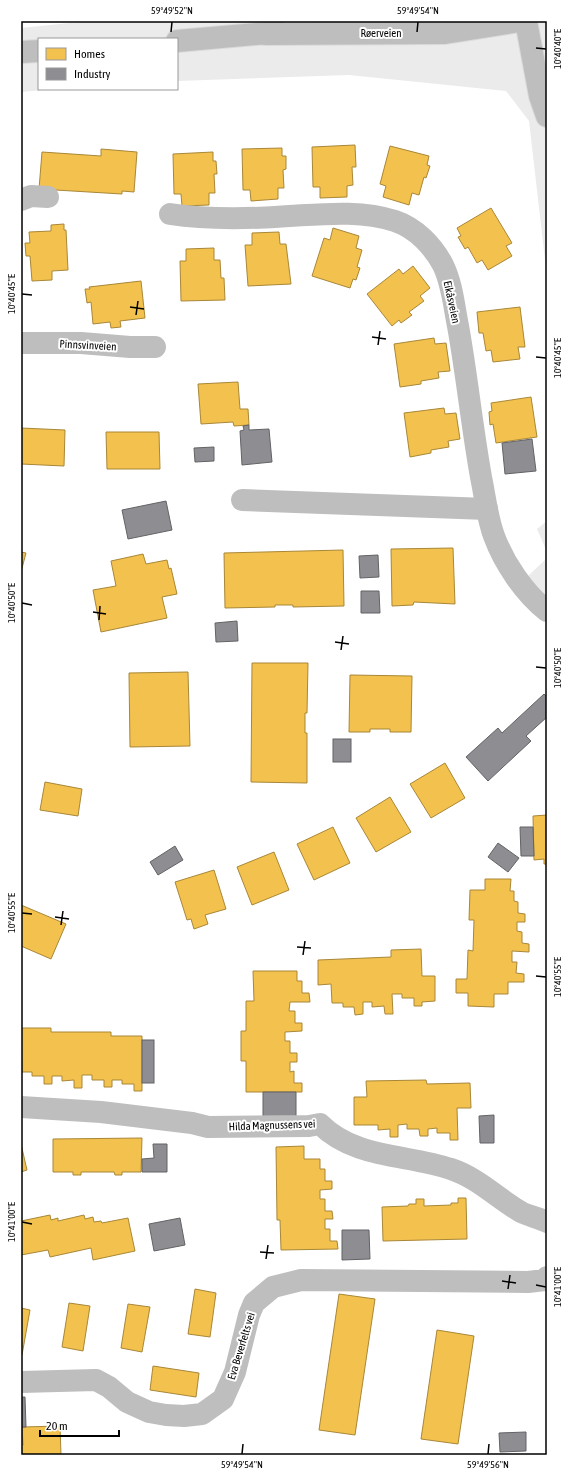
<svg xmlns="http://www.w3.org/2000/svg" width="568" height="1476" viewBox="0 0 568 1476" font-family="'Asap Condensed',sans-serif">
  <style>
    .green { fill: #ebebeb }
    .homes { fill: #f2c14e; stroke: #a98737 }
    .industry { fill: #8d8d92; stroke: #636366 }
    .lines { fill: none; stroke-linecap: round; stroke-linejoin: round }
    .major-casing { stroke: #dbdbdb; stroke-width: 24 }
    .minor { stroke: #bebebe; stroke-width: 22 }
    .major { stroke: #bebebe; stroke-width: 22 }
    .ticks { fill: none; stroke: #000; stroke-width: 1.5 }
    .labels { text-anchor: middle; stroke-width: 4; stroke-linejoin: round; paint-order: stroke }
    .street-label { font-size: 11px; fill: #000; stroke: #fff }
    .neatline { fill: none; stroke: #000; stroke-width: 1.5 }
    .ticks-label { font-size: 10px; text-anchor: middle; fill: #000 }
  </style>
  <rect width="100%" height="100%" fill="#fff"/>
  <g class="green">
    <polygon points="89,21 547,21 547,277 529,121 506,91 349,75 177,81 177,39 39,39 39,89 54,89 21,92 21,28"/>
    <polygon points="547,521 547,552 537,529"/>
    <polygon points="547,558 547,604 528,576"/>
  </g>
  <g class="homes">
    <polygon points="355,145 356,167 352,167 353,185 347,186 347,197 320,198 320,187 313,187 312,147"/>
    <polygon points="390,146 429,156 427,165 430,166 426,178 424,177 419,195 412,193 409,205 383,197 386,186 380,184"/>
    <polygon points="282,148 282,156 286,156 286,169 283,170 284,188 278,188 278,199 251,201 250,190 243,190 242,149"/>
    <polygon points="101,149 137,152 134,192 122,191 122,194 39,189 42,152 101,156"/>
    <polygon points="213,152 213,161 216,161 217,174 214,174 215,193 209,193 209,205 182,206 181,194 174,194 173,154"/>
    <polygon points="491,208 512,243 506,246 512,256 488,270 482,260 477,263 468,247 465,249 458,237 461,236 457,228"/>
    <polygon points="64,224 64,230 66,230 68,270 52,271 52,280 32,281 30,256 26,256 25,243 30,243 29,232 51,231 51,225"/>
    <polygon points="333,228 359,236 356,248 362,250 357,267 360,268 356,280 353,279 350,288 312,276 324,238 330,240"/>
    <polygon points="279,232 280,244 286,244 291,284 248,286 245,245 252,245 252,233"/>
    <polygon points="214,248 214,260 220,260 221,278 224,278 225,300 181,301 180,261 186,261 186,249"/>
    <polygon points="413,266 430,288 420,296 424,301 409,312 412,315 401,323 399,320 392,326 367,294 399,269 403,274"/>
    <polygon points="141,281 145,318 120,321 121,327 111,328 110,322 93,324 91,302 87,303 85,289 90,289 89,287"/>
    <polygon points="520,307 525,347 518,347 520,359 493,362 491,350 486,351 483,333 479,333 477,312"/>
    <polygon points="434,338 435,344 446,343 450,371 438,372 439,378 421,381 421,384 400,387 394,344"/>
    <polygon points="238,382 240,409 248,409 249,425 234,426 233,422 201,424 198,384"/>
    <polygon points="531,397 537,437 496,443 493,424 490,425 489,412 492,411 491,403"/>
    <polygon points="444,408 445,414 456,413 460,439 448,441 449,447 431,450 431,453 410,457 404,413"/>
    <polygon points="21,428 65,430 64,466 21,464"/>
    <polygon points="106,432 159,432 160,469 107,469"/>
    <polygon points="453,548 455,604 414,602 413,605 392,606 391,549"/>
    <polygon points="343,550 344,606 293,607 293,605 275,605 275,607 225,608 224,553"/>
    <polygon points="21,552 26,553 21,572"/>
    <polygon points="143,554 146,564 167,560 169,569 171,568 177,594 162,597 167,618 101,632 93,590 116,586 111,561"/>
    <polygon points="252,663 308,663 307,713 305,713 305,733 307,733 307,783 251,782"/>
    <polygon points="188,672 190,746 130,747 129,673"/>
    <polygon points="350,675 412,676 411,732 390,732 390,729 370,729 370,732 349,732"/>
    <polygon points="445,763 465,798 431,818 410,784"/>
    <polygon points="45,782 82,789 78,816 40,810"/>
    <polygon points="390,797 411,832 376,852 356,818"/>
    <polygon points="547,815 547,864 544,864 544,859 534,860 533,816"/>
    <polygon points="333,827 350,863 314,880 297,844"/>
    <polygon points="274,852 289,890 252,905 237,867"/>
    <polygon points="214,870 226,909 205,915 208,924 194,929 191,919 187,920 175,882"/>
    <polygon points="485,879 511,879 510,891 514,891 514,901 518,902 518,913 525,914 525,922 517,922 517,931 522,932 522,943 529,944 529,952 512,951 512,962 517,962 516,973 524,974 524,982 508,982 508,994 494,994 494,1007 468,1006 468,993 456,993 456,979 467,979 468,950 473,951 474,920 469,920 470,890 485,890"/>
    <polygon points="21,905 66,924 51,959 21,946"/>
    <polygon points="421,949 422,976 435,976 435,1001 422,1002 422,1006 414,1006 414,998 402,998 402,994 392,994 393,1014 385,1014 384,1006 372,1007 372,1002 363,1002 363,1014 355,1015 354,1007 343,1007 343,1003 332,1003 331,984 318,985 318,960 391,957 391,950"/>
    <polygon points="253,971 297,971 297,981 302,981 302,993 309,993 310,1002 290,1002 289,1011 295,1011 295,1023 302,1023 302,1031 285,1032 285,1041 290,1041 290,1053 297,1053 297,1062 290,1062 290,1072 294,1071 294,1083 302,1083 302,1092 246,1092 246,1061 241,1061 241,1031 246,1031 246,1001 254,1001"/>
    <polygon points="21,1028 51,1028 51,1032 111,1032 111,1036 142,1036 142,1091 134,1091 134,1084 122,1084 122,1080 112,1080 112,1087 104,1087 104,1080 92,1080 92,1075 82,1075 82,1088 74,1088 74,1080 62,1081 62,1076 52,1076 52,1084 44,1084 44,1076 32,1076 32,1072 22,1072"/>
    <polygon points="426,1080 427,1084 470,1083 471,1108 457,1108 458,1140 450,1140 450,1133 437,1133 437,1128 428,1129 428,1136 420,1136 419,1129 407,1129 407,1124 398,1125 398,1137 390,1137 390,1129 378,1130 378,1125 354,1125 354,1097 367,1097 366,1081"/>
    <polygon points="142,1138 141,1172 122,1172 122,1175 115,1175 114,1172 81,1172 81,1175 73,1175 73,1172 53,1172 53,1139"/>
    <polygon points="21,1144 27,1170 21,1172"/>
    <polygon points="304,1146 304,1159 320,1159 320,1169 325,1169 325,1181 332,1181 332,1189 320,1190 320,1199 325,1199 325,1211 332,1211 333,1219 325,1219 325,1229 330,1229 330,1241 337,1241 338,1249 281,1250 280,1220 277,1220 276,1147"/>
    <polygon points="458,1198 466,1198 467,1239 383,1241 382,1207 408,1206 409,1204 416,1204 416,1199 424,1199 424,1206 451,1205 451,1203 458,1203"/>
    <polygon points="50,1215 51,1220 58,1218 58,1221 84,1215 85,1219 93,1217 94,1222 101,1221 102,1223 128,1218 135,1251 93,1260 91,1248 50,1257 48,1250 21,1255 21,1221"/>
    <polygon points="195,1289 216,1293 210,1337 188,1334"/>
    <polygon points="339,1294 375,1299 355,1435 319,1430"/>
    <polygon points="69,1303 90,1306 83,1351 62,1347"/>
    <polygon points="128,1304 150,1307 142,1352 121,1348"/>
    <polygon points="21,1308 30,1310 22,1355 21,1354"/>
    <polygon points="437,1330 474,1336 458,1444 421,1439"/>
    <polygon points="153,1366 199,1373 196,1397 150,1390"/>
    <polygon points="60,1426 61,1455 21,1455 21,1445 23,1445 22,1427"/>
  </g>
  <g class="industry">
    <polygon points="249,425 249,430 269,429 272,462 242,465 240,431 244,430 243,426"/>
    <polygon points="532,439 536,471 505,474 502,443"/>
    <polygon points="214,447 214,461 195,462 194,448"/>
    <polygon points="166,501 172,530 128,539 122,510"/>
    <polygon points="378,555 379,577 360,578 359,556"/>
    <polygon points="361,591 379,591 380,613 361,613"/>
    <polygon points="237,621 238,641 216,642 215,623"/>
    <polygon points="544,694 547,697 547,717 526,736 531,741 488,781 466,757 498,728 502,733"/>
    <rect x="333" y="739" width="18" height="23"/>
    <polygon points="520,827 533,827 534,856 521,856"/>
    <polygon points="498,843 519,858 508,872 488,857"/>
    <polygon points="175,846 183,860 158,875 150,862"/>
    <rect x="142" y="1040" width="12" height="43"/>
    <polygon points="263,1092 296,1092 296,1118 263,1117"/>
    <polygon points="494,1115 494,1143 480,1143 479,1116"/>
    <polygon points="153,1144 167,1144 167,1172 142,1172 142,1159 154,1158"/>
    <polygon points="180,1218 185,1245 154,1251 149,1224"/>
    <polygon points="342,1230 369,1230 370,1259 342,1260"/>
    <polygon points="21,1397 25,1397 26,1427 21,1427"/>
    <polygon points="526,1432 526,1451 500,1452 499,1433"/>
  </g>
  <g class="lines">
    <g class="major-casing">
      <g id="major">
        <polyline points="526,21 540,96 547,116"/>
        <polyline points="266,34 445,33 520,21"/>
        <polyline points="177,41 279,32"/>
        <polyline points="21,52 39,51"/>
      </g>
    </g>
    <g class="minor">
      <polyline points="21,200 31,196 48,197"/>
      <path d="M170 214C209 220 249 219 289 216 324 214 361 210 395 221 416 228 433 246 443 265 452 283 454 306 458 326 467 376 472 427 481 477 485 496 487 517 494 536 504 563 524 593 547 611"/>
      <polyline points="21,343 81,343 130,347 155,347"/>
      <polyline points="242,500 487,509"/>
      <path d="M21 1107 101 1112 192 1123 208 1127 309 1126 320 1124C355 1159 407 1154 451 1169 478 1178 497 1198 521 1212 529 1216 539 1218 547 1222"/>
      <polyline points="21,1382 96,1380 109,1387 127,1402 149,1412 166,1415 184,1416 202,1414 223,1399 235,1372 249,1315 254,1303 273,1287 301,1280 528,1282 545,1280 547,1277"/>
    </g>
    <use href="#major" class="major"/>
  </g>
  <path class="ticks" d="M171 32 172 22M417 32 418 22M536 48 546 49M22 294 32 295M130 307 144 309M136 315 138 301M372 337 386 339M378 345 380 331M536 357 546 358M22 603 32 605M93 612 106 614M99 620 100 606M335 642 349 644M341 650 343 636M536 667 546 668M22 913 32 914M55 917 69 919M61 925 63 911M297 947 311 948M303 955 305 941M536 976 546 977M22 1222 32 1224M260 1252 274 1253M266 1259 268 1245M502 1281 516 1283M536 1285 546 1287M508 1289 510 1275M242 1454 243 1444M488 1454 489 1444"/>
  <g class="labels">
    <g class="street-label">
      <text x="381" y="37">Røerveien</text>
      <text transform="translate(452 302) rotate(78)" y="4">Eikåsveien</text>
      <text transform="translate(88 345) rotate(3)" y="4">Pinnsvinveien</text>
      <text transform="translate(272 1125) rotate(-2)" y="4">Hilda Magnussens vei</text>
      <text transform="translate(241 1346) rotate(-73)" y="4">Eva Beverfelts vei</text>
    </g>
  </g>
  <rect width="568" height="1476" fill="none" stroke="#ffffff" stroke-width="44"/>
  <rect x="38" y="38" width="140" height="52" fill="#ffffff" stroke="#999999"/>
  <rect x="46" y="48" width="20" height="12" fill="#f2c14e" stroke="#999999"/>
  <text x="74" y="58" font-size="12" fill="#000000">Homes</text>
  <rect x="46" y="68" width="20" height="12" fill="#8d8d92" stroke="#999999"/>
  <text x="74" y="78" font-size="12" fill="#000000">Industry</text>
  <path d="M40 1430v6h79v-6" fill="none" stroke="#000000" stroke-width="2"/>
  <text x="46" y="1430" font-size="12" fill="#000000" stroke="#ffffff" stroke-width="3" paint-order="stroke">20 m</text>
  <rect x="22" y="22" width="524" height="1432" class="neatline"/>
  <g class="ticks-label">
    <text x="172" y="14">59°49'52"N</text>
    <text x="418" y="14">59°49'54"N</text>
    <text transform="translate(557 49) rotate(-90)" y="4">10°40'40"E</text>
    <text transform="translate(11 294) rotate(-90)" y="4">10°40'45"E</text>
    <text transform="translate(557 358) rotate(-90)" y="4">10°40'45"E</text>
    <text transform="translate(11 603) rotate(-90)" y="4">10°40'50"E</text>
    <text transform="translate(557 668) rotate(-90)" y="4">10°40'50"E</text>
    <text transform="translate(11 913) rotate(-90)" y="4">10°40'55"E</text>
    <text transform="translate(557 977) rotate(-90)" y="4">10°40'55"E</text>
    <text transform="translate(11 1222) rotate(-90)" y="4">10°41'00"E</text>
    <text transform="translate(557 1287) rotate(-90)" y="4">10°41'00"E</text>
    <text x="242" y="1468">59°49'54"N</text>
    <text x="488" y="1468">59°49'56"N</text>
  </g>
</svg>
